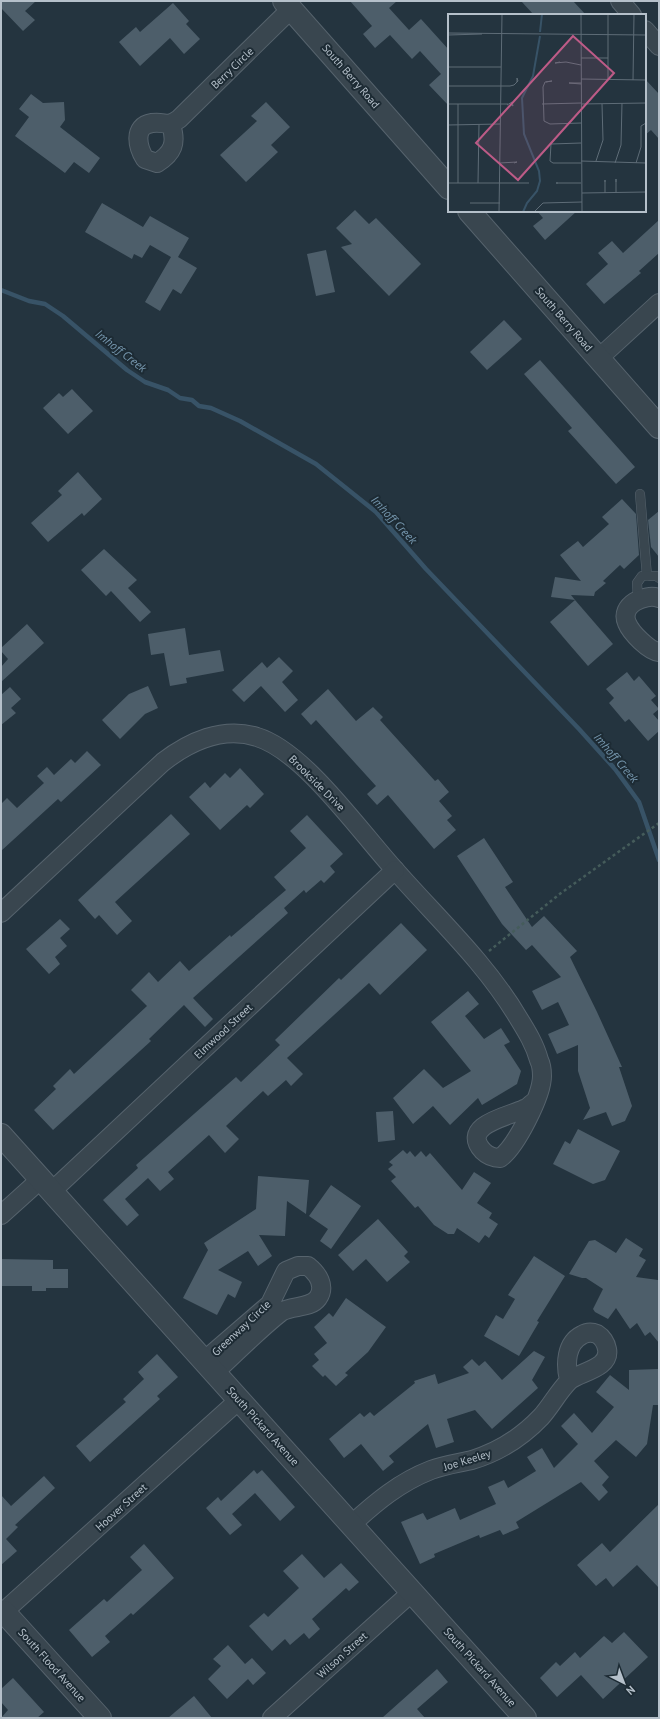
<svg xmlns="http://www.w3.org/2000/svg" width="660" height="1719" viewBox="0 0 660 1719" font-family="'PT Sans',sans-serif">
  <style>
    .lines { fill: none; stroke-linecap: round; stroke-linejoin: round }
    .stream { stroke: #385367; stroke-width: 4.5 }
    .building { fill: #4d5e6a }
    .service-casing { stroke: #56636d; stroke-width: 10 }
    .minor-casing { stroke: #56636d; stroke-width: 20 }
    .tertiary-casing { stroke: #56636d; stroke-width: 24 }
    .path { stroke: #455c5b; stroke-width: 2.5; stroke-dasharray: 3 3; stroke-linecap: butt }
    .service { stroke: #39464f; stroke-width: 9 }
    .minor { stroke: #39464f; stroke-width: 18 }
    .tertiary { stroke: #39464f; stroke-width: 22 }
    .labels { text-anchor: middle; stroke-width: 4; stroke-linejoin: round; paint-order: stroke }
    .street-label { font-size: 11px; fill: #b5c0ca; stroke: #1d2b34 }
    .water-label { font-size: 12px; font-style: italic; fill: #7596ad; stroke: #1d2b34 }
    .inset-river { fill: none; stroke: #385367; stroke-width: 2 }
    .inset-road { fill: none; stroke: #5e6c77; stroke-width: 1 }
    .view { fill: #bd5b87; fill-opacity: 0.15; stroke: #bd5b87; stroke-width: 2 }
    .inset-edge { fill: none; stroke: #b5c0ca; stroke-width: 2 }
  </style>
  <rect width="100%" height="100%" fill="#24343f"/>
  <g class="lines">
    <polyline class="stream" points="1,290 29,301 45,304 63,316 127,370 145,382 168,390 180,398 192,400 199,406 211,408 240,421 316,464 376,512 426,569 579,729 615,769 639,802 659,860"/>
  </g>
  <g class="building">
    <polygon points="1,1 36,1 25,11 35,20 23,31 1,8"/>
    <polygon points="350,1 397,1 389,8 409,30 421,19 449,50 449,106 429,85 441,74 420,51 412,59 390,35 375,48 363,34 372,26"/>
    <polygon points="521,1 573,1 586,15 534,15"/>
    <polygon points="173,3 189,21 186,24 200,39 184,54 170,38 140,66 119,42 136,27 140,32"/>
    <polygon points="645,79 659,94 659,139 651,130 645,135"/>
    <polygon points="31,94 43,103 64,102 65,120 60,127 100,158 89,173 74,162 65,173 15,136 29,117 19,109"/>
    <polygon points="266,102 290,127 271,145 278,152 246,182 220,155 257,121 251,116"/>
    <polygon points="102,203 143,227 150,216 189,238 178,257 197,268 181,294 173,289 160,311 145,302 171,257 150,245 142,258 134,254 132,259 85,232"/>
    <polygon points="355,210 369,224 376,218 421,264 389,296 341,247 352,244 336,228"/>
    <polygon points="537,211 577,211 545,240 533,226 543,218"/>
    <polygon points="659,220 659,253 639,271 641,273 604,304 586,284 608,264 598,253 612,241 623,253"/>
    <polygon points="326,250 335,292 316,296 307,254"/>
    <polygon points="504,320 522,339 487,370 470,352"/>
    <polygon points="540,360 635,467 616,484 568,431 572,428 524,374"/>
    <polygon points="72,389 93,411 68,434 43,408 59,393 63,397"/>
    <polygon points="78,472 102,499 84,516 82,513 48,542 31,523 62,495 58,491"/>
    <polygon points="622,499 636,514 639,555 624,569 620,565 603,581 606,583 595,592 594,596 571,595 575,600 551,597 555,577 581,581 560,555 578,541 583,547 609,524 602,517"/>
    <polygon points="659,511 659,557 651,547 648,520"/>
    <polygon points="104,549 137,580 128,588 151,612 140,622 111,591 106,596 81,570"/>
    <polygon points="575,600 613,644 588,666 550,622"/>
    <polygon points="27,624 44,643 1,682 1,667 8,659 1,651 1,648"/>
    <polygon points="185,628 189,655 220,650 224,671 186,678 187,683 170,686 164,653 151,655 148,634"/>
    <polygon points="279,657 293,671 282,682 298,700 285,712 261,686 244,702 232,690 262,662 267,668"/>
    <polygon points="627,672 634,681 639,676 656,696 651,700 659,709 653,714 659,721 659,731 648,741 629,719 625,722 609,703 614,698 606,689"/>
    <polygon points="148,686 158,708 145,714 120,739 102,720 129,694"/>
    <polygon points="10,687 21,699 11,708 16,713 1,725 1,695"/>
    <polygon points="328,689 356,721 373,707 383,717 380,720 435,781 438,779 449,792 439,801 452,816 447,820 456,830 434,849 388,795 377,805 367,794 376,786 316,720 311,725 301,714"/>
    <polygon points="87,751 101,765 61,802 58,799 1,851 1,804 7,798 17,808 44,783 37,776 47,767 54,775 71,759 75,763"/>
    <polygon points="240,768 264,794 250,808 247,805 220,830 189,797 205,782 210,788 225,773 230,778"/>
    <polygon points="171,814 190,834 115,902 132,921 117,935 99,915 95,919 78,900"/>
    <polygon points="307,815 343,854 330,866 335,872 324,883 321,880 306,893 304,890 284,908 288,913 193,998 213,1019 205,1027 184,1005 149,1039 151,1041 53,1130 34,1110 56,1089 53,1086 70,1069 74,1074 147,1006 131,990 149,972 158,982 180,961 189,971 230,935 231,937 286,890 274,877 306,848 290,831"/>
    <polygon points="484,838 513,882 505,887 532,927 544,916 577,951 570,957 597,1012 622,1067 619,1067 632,1106 625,1121 612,1126 606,1112 583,1120 590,1108 578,1071 578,1045 557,1054 548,1034 569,1025 558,1002 542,1010 532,991 561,977 532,945 526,950 502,924 457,856"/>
    <polygon points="60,919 70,929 60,938 67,946 55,957 60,964 49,974 26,949"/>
    <polygon points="401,923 427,950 380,995 369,983 287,1058 303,1074 291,1086 286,1080 268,1096 263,1091 226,1126 239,1139 225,1153 209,1135 168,1172 174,1179 160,1191 148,1178 125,1199 139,1215 127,1226 103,1200 138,1168 136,1165 236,1077 241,1082 280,1045 275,1040 339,978 341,980"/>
    <polygon points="468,991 479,1004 465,1016 484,1039 501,1028 510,1042 504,1045 521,1071 517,1084 482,1105 478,1098 450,1125 433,1106 413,1124 393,1098 424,1069 443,1088 471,1071 431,1022"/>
    <polygon points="393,1111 395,1140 378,1142 376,1112"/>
    <polygon points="578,1129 620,1151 605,1180 593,1184 553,1164 565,1141 570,1144"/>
    <polygon points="403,1150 407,1154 410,1151 415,1157 421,1151 426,1157 430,1153 462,1190 474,1172 491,1183 477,1203 492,1213 489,1218 498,1224 489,1238 485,1235 479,1243 457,1228 454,1234 448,1234 434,1225 418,1206 415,1208 391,1181 396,1177 388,1169 393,1165 389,1162"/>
    <polygon points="258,1176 309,1180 306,1214 287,1201 285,1236 259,1235 272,1256 258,1266 248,1251 218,1270 242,1282 235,1298 228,1294 217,1315 183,1298 208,1250 204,1243 256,1209"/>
    <polygon points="331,1185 361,1206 331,1249 320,1241 328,1229 309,1216"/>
    <polygon points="378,1219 408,1252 404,1256 410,1262 387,1282 366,1259 353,1271 338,1255"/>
    <polygon points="626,1238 643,1249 639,1256 646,1260 636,1277 658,1280 659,1343 650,1332 645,1336 637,1323 630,1329 616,1308 608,1319 595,1312 593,1309 603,1289 586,1278 582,1278 569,1274 589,1241 595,1240 616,1253"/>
    <polygon points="534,1256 565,1276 537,1321 539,1322 519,1356 484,1336 496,1315 503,1319 515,1299 508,1295"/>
    <polygon points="1,1259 53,1260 53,1269 68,1269 68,1288 46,1288 46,1291 32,1291 32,1286 1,1286"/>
    <polygon points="346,1298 386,1327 368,1352 345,1373 348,1375 336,1386 325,1375 323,1377 312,1366 319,1360 314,1354 327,1343 314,1327 329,1313 333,1317"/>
    <polygon points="534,1351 545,1357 532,1380 538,1388 492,1429 475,1410 447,1419 454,1442 436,1448 428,1424 389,1456 394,1462 383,1471 361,1444 344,1458 329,1439 360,1413 364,1417 370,1412 374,1416 415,1383 414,1381 435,1374 438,1384 469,1373 463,1367 472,1359 479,1366 485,1361 502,1380"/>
    <polygon points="157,1354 178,1377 157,1396 160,1399 90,1462 76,1446 126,1402 123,1399 144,1379 138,1372"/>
    <polygon points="659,1369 659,1405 653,1405 647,1444 636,1457 616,1440 594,1461 609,1477 602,1485 608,1492 599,1501 581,1482 516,1522 519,1528 503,1535 500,1530 480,1538 479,1535 434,1554 435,1557 420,1564 401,1522 423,1513 427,1520 455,1508 460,1520 496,1504 488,1487 504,1480 508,1488 536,1471 527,1457 542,1448 554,1468 578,1444 561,1426 574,1413 592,1433 614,1407 596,1392 610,1375 629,1390 629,1370"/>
    <polygon points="254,1470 257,1474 262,1470 295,1507 280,1521 255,1493 232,1514 242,1525 230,1535 206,1508 218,1497 221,1501"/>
    <polygon points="44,1476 55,1488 15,1525 18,1527 6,1539 17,1551 1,1565 1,1495 11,1506"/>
    <polygon points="659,1504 659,1588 637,1565 613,1587 606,1578 596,1586 577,1565 602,1543 610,1552"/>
    <polygon points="144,1544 174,1578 133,1615 131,1613 105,1636 110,1642 92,1657 69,1630 104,1599 107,1602 142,1570 130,1557"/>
    <polygon points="302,1554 324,1578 341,1563 359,1582 349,1591 346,1588 312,1619 320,1629 309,1639 304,1633 290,1645 285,1639 272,1651 249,1626 264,1613 268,1617 299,1588 283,1571"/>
    <polygon points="624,1632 648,1657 603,1699 581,1675 557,1697 540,1678 556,1662 560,1666 575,1652 580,1658 604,1636 612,1643"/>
    <polygon points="228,1645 245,1664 252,1658 266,1673 253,1685 248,1679 227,1699 208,1679 221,1666 213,1659"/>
    <polygon points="437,1669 448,1682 417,1709 425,1718 382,1718"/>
    <polygon points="13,1678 44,1712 37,1718 1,1718 8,1710 1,1702 1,1689"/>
    <polygon points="194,1696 212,1718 168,1718"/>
  </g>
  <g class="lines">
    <g class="service-casing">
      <g id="service">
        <polyline points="640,494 647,576"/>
        <polyline points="638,599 637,583 642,576 657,576 659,578"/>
      </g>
    </g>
    <g class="minor-casing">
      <g id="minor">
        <polyline points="620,1 632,15"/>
        <polyline points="645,30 659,46"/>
        <path d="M171 125C177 143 173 153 157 163L145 159C138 148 132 126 152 123 166 121 166 128 179 119L291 9"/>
        <polyline points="599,358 659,303"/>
        <path d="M659 598C645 593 619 605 627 623 631 633 649 651 659 652"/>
        <path d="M1 913 163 762C189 742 223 726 257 737 304 751 361 833 395 870 438 919 486 963 519 1019 527 1032 535 1045 539 1060 541 1064 542 1071 542 1076 542 1095 516 1147 500 1158 493 1158 488 1156 483 1151 459 1125 510 1116 524 1109 528 1108 531 1104 534 1102"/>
        <polyline points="52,1191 395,870"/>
        <polyline points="1,1215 41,1179"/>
        <path d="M205 1360 270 1304 286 1271 298 1266H308C318 1274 326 1286 318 1298 310 1309 292 1305 281 1312 258 1330 237 1352 215 1372"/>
        <path d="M352 1524C376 1502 400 1482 431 1470 444 1465 459 1463 472 1460 498 1452 522 1437 541 1417 551 1406 558 1392 569 1381 578 1372 611 1369 607 1349 606 1343 602 1337 597 1334 592 1332 587 1332 582 1335 566 1343 565 1364 569 1380"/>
        <polyline points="1,1614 239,1400"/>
        <polyline points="272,1718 412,1592"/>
      </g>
    </g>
    <g class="tertiary-casing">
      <g id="tertiary">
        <polyline points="284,1 449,188"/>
        <polyline points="469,211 659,427"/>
        <polyline points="1,1135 525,1718"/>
        <polyline points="4,1612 100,1718"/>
      </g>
    </g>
    <polyline class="path" points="489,951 561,893 659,823"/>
    <use href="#service" class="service"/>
    <use href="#minor" class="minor"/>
    <use href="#tertiary" class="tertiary"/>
  </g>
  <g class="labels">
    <g class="street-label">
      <text transform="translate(232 68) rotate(-44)" y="4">Berry Circle</text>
      <text transform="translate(351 76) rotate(49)" y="4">South Berry Road</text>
      <text transform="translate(564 319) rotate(49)" y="4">South Berry Road</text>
      <text transform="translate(317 783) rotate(45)" y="4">Brookside Drive</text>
      <text transform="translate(223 1031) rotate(-43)" y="4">Elmwood Street</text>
      <text transform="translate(241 1328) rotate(-43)" y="4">Greenway Circle</text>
      <text transform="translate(263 1426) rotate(48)" y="4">South Pickard Avenue</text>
      <text transform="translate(467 1460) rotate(-17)" y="4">Joe Keeley</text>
      <text transform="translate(121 1507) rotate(-42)" y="4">Hoover Street</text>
      <text transform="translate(342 1655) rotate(-42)" y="4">Wilson Street</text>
      <text transform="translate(52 1665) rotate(48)" y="4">South Flood Avenue</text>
      <text transform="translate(480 1667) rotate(48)" y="4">South Pickard Avenue</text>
    </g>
    <g class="water-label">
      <text transform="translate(121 351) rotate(38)" y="4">Imhoff Creek</text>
      <text transform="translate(394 520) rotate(47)" y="4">Imhoff Creek</text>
      <text transform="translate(616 758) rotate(49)" y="4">Imhoff Creek</text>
    </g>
  </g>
  <g transform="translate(448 14)">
    <rect width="198" height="198" fill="#24343f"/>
    <path class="inset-river" d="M92 18 94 0M75 198 79 189 89 177 92 167 91 157 76 120 74 84 85 62 92 22"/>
    <path class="inset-road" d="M133 0 134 198M160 0V65M0 19 198 21M0 21 34 20M133 44H160M112 48 107 49 118 48 133 51M0 53H53M133 65 198 66M185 66 186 0M98 68 104 67 97 68 95 73 96 107 102 110 133 109M133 70 121 69H133M0 72H62L66 71 70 67 69 64V68M0 90H60M94 90 133 89M133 90 198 89M59 91 64 88 65 92 62 90M0 111 52 110M133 129 103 130 102 147 105 149H133M133 147 198 149M148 147 155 126 154 90M52 149 69 148 66 149M167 149 173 131 174 89M188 149 193 133V112L198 109M157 168V166V179M168 168V165V179M0 169H81M10 169V90M30 169 31 110M110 169H108H133M134 179 198 178M22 189H52M51 198 54 0M86 198 95 189 134 188"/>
    <path class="view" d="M125 22 166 59 70 166 28 129Z"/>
    <rect width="198" height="198" class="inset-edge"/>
  </g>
  <rect width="660" height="1719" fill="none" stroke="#b5c0ca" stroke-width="4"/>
  <g transform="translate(624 1683) rotate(138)" stroke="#1d2b34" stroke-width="3" paint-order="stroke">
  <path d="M0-3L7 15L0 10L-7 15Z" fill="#b5c0ca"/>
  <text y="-6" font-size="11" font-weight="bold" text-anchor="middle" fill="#b5c0ca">N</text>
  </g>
</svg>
